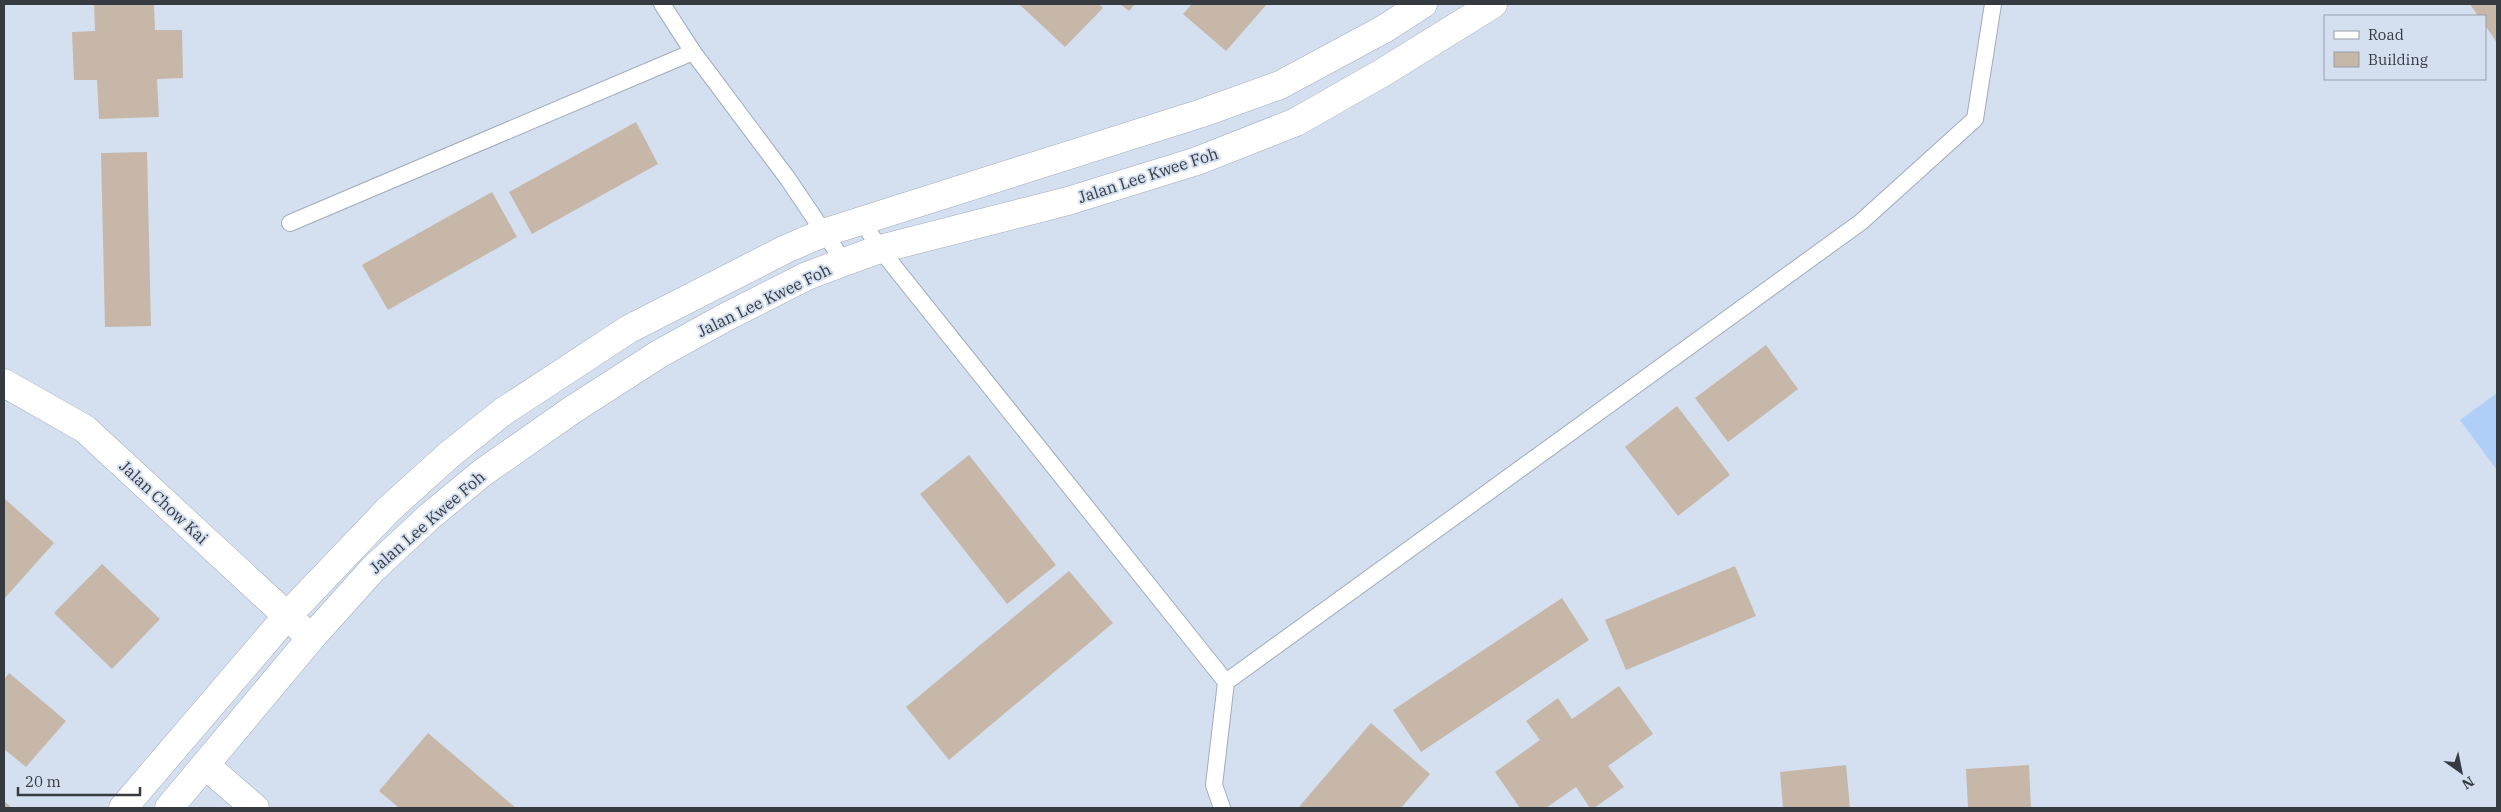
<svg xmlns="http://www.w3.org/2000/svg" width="2501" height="812" viewBox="0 0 2501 812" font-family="'IBM Plex Serif',serif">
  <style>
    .green { fill: #b0cff8 }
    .building { fill: #c6b7a9 }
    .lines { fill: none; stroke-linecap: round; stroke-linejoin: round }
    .service-casing { stroke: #a0acbb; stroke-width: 18 }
    .minor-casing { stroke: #a0acbb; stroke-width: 29 }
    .secondary-casing { stroke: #a0acbb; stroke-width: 29 }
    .service { stroke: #fff; stroke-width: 16 }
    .minor { stroke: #fff; stroke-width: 28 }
    .secondary { stroke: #fff; stroke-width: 28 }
    .labels { text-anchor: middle; stroke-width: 4; stroke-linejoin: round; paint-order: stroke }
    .street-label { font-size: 16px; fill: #363a41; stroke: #d4e0f0 }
  </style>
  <rect width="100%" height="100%" fill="#d4e0f0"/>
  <polygon class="green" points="2497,393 2497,470 2460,420"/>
  <g class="building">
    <polygon points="94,4 154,4 155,30 182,30 183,78 157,79 159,117 99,119 97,80 74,80 72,32 95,31"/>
    <polygon points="1019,4 1099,4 1103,8 1065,47"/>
    <polygon points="1120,4 1135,4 1129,11"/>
    <polygon points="1192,4 1267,4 1226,51 1183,14"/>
    <polygon points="2470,4 2497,4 2497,43 2485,25 2485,16 2478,16"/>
    <polygon points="636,122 658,164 532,234 509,192"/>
    <polygon points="147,152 151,326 105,327 101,153"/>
    <polygon points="492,192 517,237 388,310 362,265"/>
    <polygon points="1766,345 1798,389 1728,442 1695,398"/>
    <polygon points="1677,406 1730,475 1678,516 1625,447"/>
    <polygon points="969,455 1056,565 1007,604 920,494"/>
    <polygon points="4,498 54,543 4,599"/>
    <polygon points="102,564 160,619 112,669 54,613"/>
    <polygon points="1735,566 1756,616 1626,670 1605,620"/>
    <polygon points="1069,571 1113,623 949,760 906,707"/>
    <polygon points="1562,598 1589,640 1421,752 1393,710"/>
    <polygon points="9,673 66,721 26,767 4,749 4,680"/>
    <polygon points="1619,686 1653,734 1608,766 1624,787 1594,808 1590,808 1576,787 1546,808 1520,808 1495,772 1540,740 1526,721 1558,698 1572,719"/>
    <polygon points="1371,723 1430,774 1401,808 1298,808"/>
    <polygon points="428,733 516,808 399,808 379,791"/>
    <polygon points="1846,765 1850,808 1783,808 1780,772"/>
    <polygon points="2029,765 2031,808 1968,808 1966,769"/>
    <polygon points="4,801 12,808 4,808"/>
  </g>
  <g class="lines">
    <g class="service-casing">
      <g id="service">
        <polyline points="662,4 693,52 788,179 844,262"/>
        <polyline points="861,219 880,249 1226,682 1214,785 1222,808"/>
        <polyline points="290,223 693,52"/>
        <polyline points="1226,682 1861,222 1975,119 1993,4"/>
      </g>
    </g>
    <g class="minor-casing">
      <g id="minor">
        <polyline points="4,383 85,429 311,638"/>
        <polyline points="205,765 255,808"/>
      </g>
    </g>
    <g class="secondary-casing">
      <g id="secondary">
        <polyline points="123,808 287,616 388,510 450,454 504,411 629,329 786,249 823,233 1202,113 1280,85 1384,29 1423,4"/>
        <polyline points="169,808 311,638 373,569 430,516 482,473 572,410 659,354 726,317 807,276 844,262 880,249 1068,201 1197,161 1296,122 1382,73 1493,4"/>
      </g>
    </g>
    <use href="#service" class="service"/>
    <use href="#minor" class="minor"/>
    <use href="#secondary" class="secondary"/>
  </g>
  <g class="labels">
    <g class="street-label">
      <text transform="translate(1148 175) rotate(-18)" y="6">Jalan Lee Kwee Foh</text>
      <text transform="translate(764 300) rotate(-26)" y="6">Jalan Lee Kwee Foh</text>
      <text transform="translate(164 502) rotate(43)" y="6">Jalan Chow Kai</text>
      <text transform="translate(427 522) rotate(-41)" y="6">Jalan Lee Kwee Foh</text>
    </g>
  </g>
  <rect width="2501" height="812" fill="none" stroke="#363a41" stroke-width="10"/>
  <rect x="2324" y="15" width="162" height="65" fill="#d4e0f0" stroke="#959eaa"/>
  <rect x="2334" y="31" width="25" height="8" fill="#ffffff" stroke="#959eaa"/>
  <text x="2368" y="40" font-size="15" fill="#363a41">Road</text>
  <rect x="2334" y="52" width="25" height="15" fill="#c6b7a9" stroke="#959eaa"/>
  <text x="2368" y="65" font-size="15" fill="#363a41">Building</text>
  <g transform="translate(2461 772) rotate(147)" stroke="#d4e0f0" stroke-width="4" paint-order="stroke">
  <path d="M0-4L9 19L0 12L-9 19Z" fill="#363a41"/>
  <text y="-8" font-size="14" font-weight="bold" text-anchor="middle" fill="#363a41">N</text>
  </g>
  <path d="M18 787v8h122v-8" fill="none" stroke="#363a41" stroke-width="2.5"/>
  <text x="25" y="787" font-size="15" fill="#363a41" stroke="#d4e0f0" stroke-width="4" paint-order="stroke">20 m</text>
</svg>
